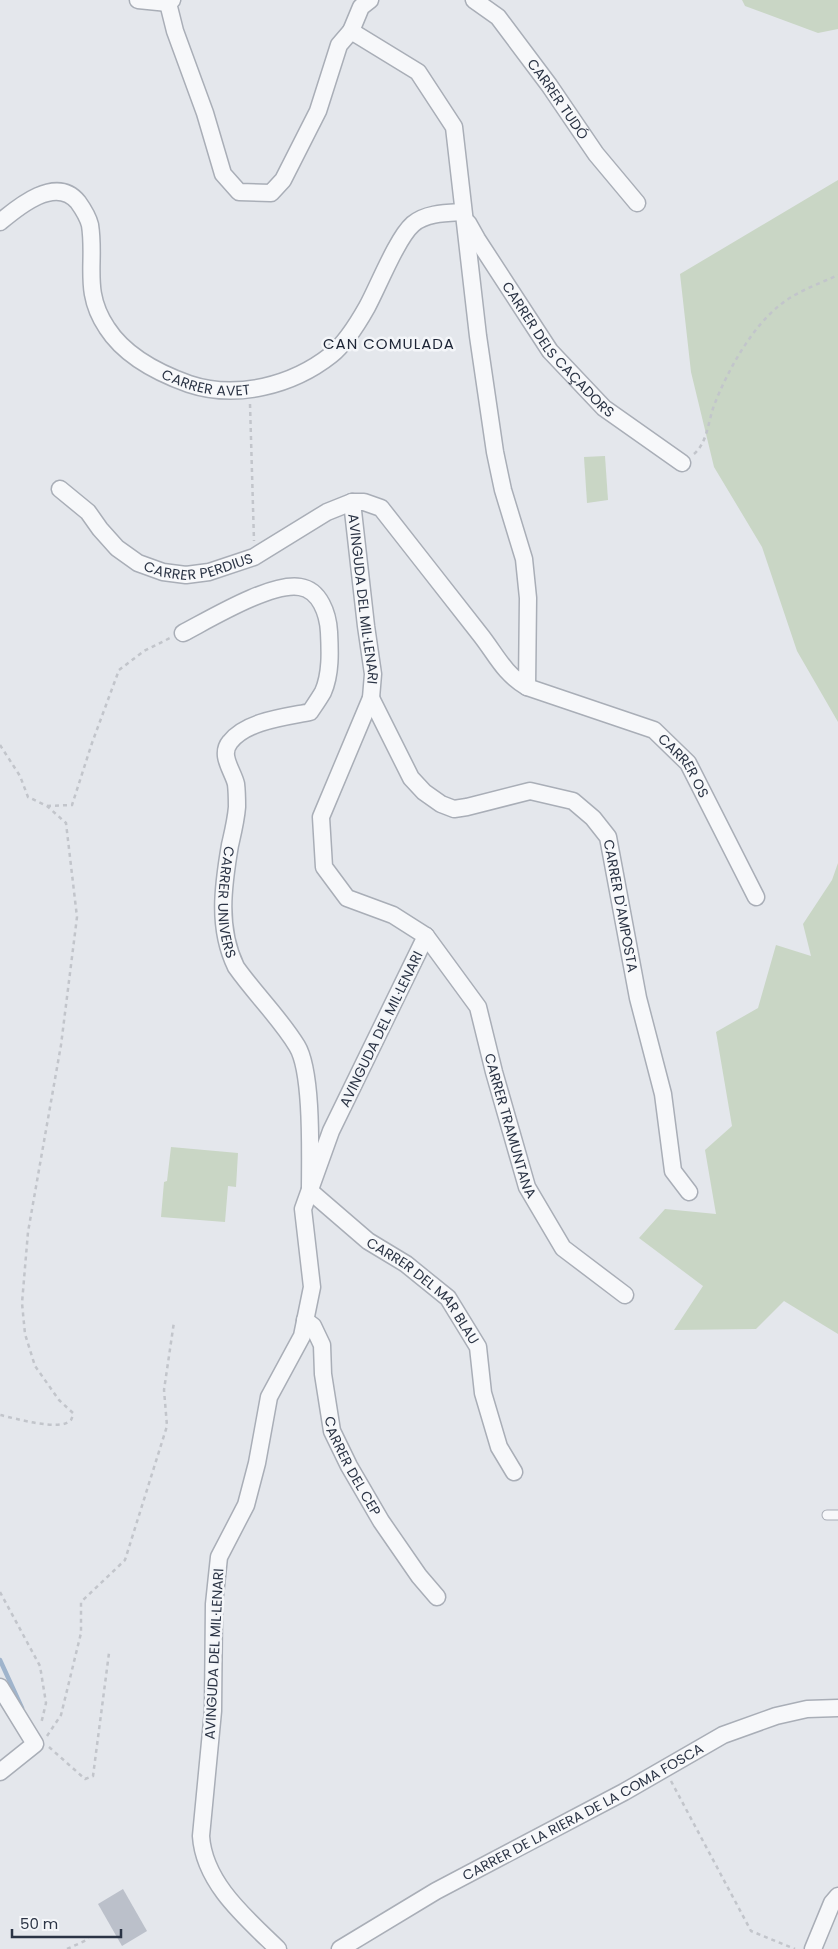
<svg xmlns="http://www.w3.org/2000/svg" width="838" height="1949" viewBox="0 0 838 1949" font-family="Poppins,sans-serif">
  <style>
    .green { fill: #c9d6c5 }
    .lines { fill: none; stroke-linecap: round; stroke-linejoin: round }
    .stream { stroke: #9fb4cc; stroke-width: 4.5 }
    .building { fill: #bbc0ca }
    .service-casing { stroke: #a9aeb7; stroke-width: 11 }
    .minor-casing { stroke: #a9aeb7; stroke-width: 19 }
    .path { stroke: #c2c5cb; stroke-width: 2.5; stroke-dasharray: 4 4; stroke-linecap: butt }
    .service { stroke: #f7f8fa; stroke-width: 9 }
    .minor { stroke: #f7f8fa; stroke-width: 16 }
    .labels { text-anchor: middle; stroke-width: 5; stroke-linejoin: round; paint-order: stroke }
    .street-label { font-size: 14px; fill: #2b3445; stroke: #f4f6f9 }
    .neighbourhood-label { font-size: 15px; letter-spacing: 1px; fill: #1d2536; stroke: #f4f6f9 }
  </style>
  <rect width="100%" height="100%" fill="#e4e7ec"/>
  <g class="green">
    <polygon points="742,0 838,0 838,29 818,33 745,6"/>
    <polygon points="838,180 838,722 797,651 762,547 714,467 691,372 680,274"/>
    <polygon points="605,456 608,500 587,503 584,457"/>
    <polygon points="838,863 838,1334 784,1301 756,1329 674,1330 703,1286 639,1238 665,1209 716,1214 705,1150 732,1126 716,1032 758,1008 776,945 811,956 803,924 832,880"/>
    <polygon points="171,1147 238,1153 236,1187 228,1186 225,1222 161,1217 164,1182 167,1181"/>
  </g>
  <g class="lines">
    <polyline class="stream" points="0,1660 22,1708"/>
  </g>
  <polygon class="building" points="123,1889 147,1931 122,1946 98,1904"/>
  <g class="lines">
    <g class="service-casing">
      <polyline id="service" points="827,1515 838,1515"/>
    </g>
    <g class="minor-casing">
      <g id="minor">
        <polyline points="138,0 168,3"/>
        <path id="s1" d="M172 0 168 3 175 31 205 113 223 174 239 192 271 193 283 180 318 111 339 45 351 31 418 72 454 127 478 336 495 452 503 490 524 559 528 598 527 687C503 673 496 654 479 633 446 591 414 550 381 508L364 502H352L366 626 373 674 371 698 321 817 324 867 347 898 393 915 426 936 331 1131 303 1209 312 1287 302 1336 269 1397 257 1463 246 1505 219 1557 214 1604 213 1711 201 1836C204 1883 246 1918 278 1949"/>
        <path id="s2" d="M474 0 498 17 549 85 596 154 637 203"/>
        <polyline points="351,31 361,7 370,0"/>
        <path id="s3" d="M0 222C18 207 56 175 78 202 83 209 88 217 90 225 96 263 82 291 107 328 125 356 158 373 189 384 237 400 293 385 331 355 346 343 358 323 367 307 378 287 397 238 413 224 426 213 446 213 463 212"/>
        <path id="s4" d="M468 223 477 239 550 351 604 408 682 463"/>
        <path id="s5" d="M60 489 88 512 100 529 117 548 138 563 163 572 186 575 209 572 254 557 327 512 352 502"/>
        <path id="s6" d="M183 633C210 619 271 582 300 587 320 590 328 614 329 632 330 651 331 674 323 692 319 699 314 706 310 712 285 717 246 721 230 742 219 755 233 771 236 784 237 792 237 800 237 807 236 820 233 832 230 845 223 886 217 928 236 967 255 994 280 1018 297 1046 313 1072 310 1158 310 1191L368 1241 406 1264 448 1298 478 1347 483 1393 499 1447 514 1472"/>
        <path id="s7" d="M527 687 654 730 688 763 756 897"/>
        <path id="s8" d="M371 698 411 778 424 792 441 804 454 809 467 807 530 791 573 801 593 818 608 837 638 998 663 1094 673 1171 689 1192"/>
        <path id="s9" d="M426 936 478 1007 494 1072 527 1187 563 1248 625 1295"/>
        <path id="s10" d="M305 1320 313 1326 322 1345 323 1374 332 1431 349 1466 381 1521 419 1576 437 1597"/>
        <polyline points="0,1687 35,1744 0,1772"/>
        <path id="s11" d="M340 1949 436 1891 624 1792 723 1735 776 1716 807 1709 838 1708"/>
        <polyline points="813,1949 832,1903 838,1896"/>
      </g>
    </g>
    <g class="path">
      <polyline points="250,404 254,541"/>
      <path d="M694 454C708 442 708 420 715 403 728 370 752 327 780 305 797 291 819 284 838 275"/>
      <path d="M0 745 20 776 28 797 47 806 66 823 77 917 61 1045 28 1232 22 1303 25 1334 35 1366 59 1400 73 1413C73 1415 72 1418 71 1420 61 1432 14 1418 0 1415"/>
      <polyline points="47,806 72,805 92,743 119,670 144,651 170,638"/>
      <polyline points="0,1592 40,1666 46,1703 41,1724"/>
      <polyline points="47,1736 61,1715 81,1633 81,1602 125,1560 167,1426 164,1390 174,1322"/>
      <polyline points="49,1747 85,1779 93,1776 109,1653"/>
      <polyline points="671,1781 751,1931 795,1949"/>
      <polyline points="67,1949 89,1939"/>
    </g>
    <use href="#service" class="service"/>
    <use href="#minor" class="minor"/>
  </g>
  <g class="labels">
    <g class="street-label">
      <text dy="5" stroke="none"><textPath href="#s2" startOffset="131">CARRER TUDÓ</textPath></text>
      <text dy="5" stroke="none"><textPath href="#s4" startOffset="156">CARRER DELS CAÇADORS</textPath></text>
      <text dy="5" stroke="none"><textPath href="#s3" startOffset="340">CARRER AVET</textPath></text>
      <text dy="5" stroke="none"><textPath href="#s5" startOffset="171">CARRER PERDIUS</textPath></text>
      <text dy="5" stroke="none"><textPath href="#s1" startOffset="1494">AVINGUDA DEL MIL·LENARI</textPath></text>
      <text dy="5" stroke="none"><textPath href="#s7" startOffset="181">CARRER OS</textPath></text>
      <text dy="5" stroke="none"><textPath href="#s6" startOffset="521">CARRER UNIVERS</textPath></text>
      <text dy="5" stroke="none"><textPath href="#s8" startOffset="386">CARRER D'AMPOSTA</textPath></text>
      <text transform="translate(381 1029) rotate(-64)" y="5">AVINGUDA DEL MIL·LENARI</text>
      <text dy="5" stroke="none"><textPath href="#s9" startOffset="211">CARRER TRAMUNTANA</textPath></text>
      <text dy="5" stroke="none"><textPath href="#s6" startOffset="986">CARRER DEL MAR BLAU</textPath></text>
      <text dy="5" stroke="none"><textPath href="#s10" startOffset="158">CARRER DEL CEP</textPath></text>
      <text transform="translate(214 1654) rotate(-87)" y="5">AVINGUDA DEL MIL·LENARI</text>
      <text dy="5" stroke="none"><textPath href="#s11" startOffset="279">CARRER DE LA RIERA DE LA COMA FOSCA</textPath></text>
    </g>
    <g class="neighbourhood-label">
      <text x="389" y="349">CAN COMULADA</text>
    </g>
  </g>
  <path d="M12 1929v8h109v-8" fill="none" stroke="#2b3445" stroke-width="2.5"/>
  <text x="20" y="1929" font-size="15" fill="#2b3445" stroke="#f4f6f9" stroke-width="4" paint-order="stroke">50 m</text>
</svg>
